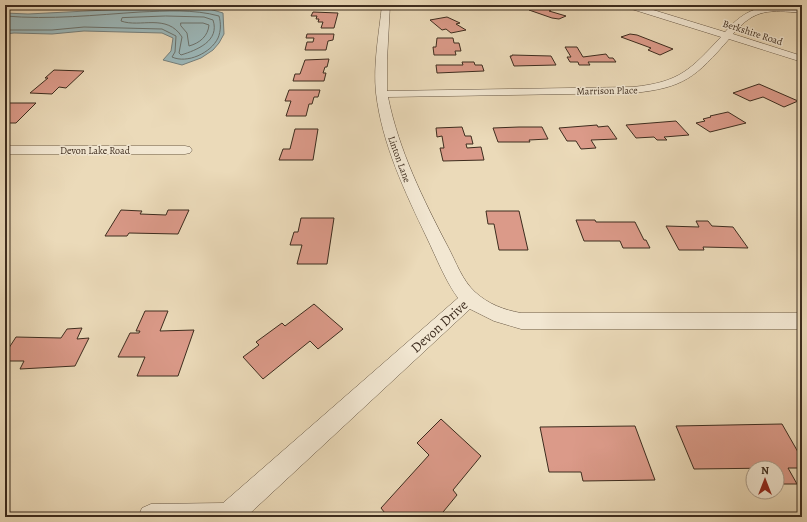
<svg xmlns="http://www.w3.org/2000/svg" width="807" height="522" viewBox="0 0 807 522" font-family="Alegreya,serif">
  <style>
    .water { fill: #9cb8ba; stroke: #76807c }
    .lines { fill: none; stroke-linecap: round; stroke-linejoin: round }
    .shore { stroke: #6c726c; stroke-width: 1 }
    .building { fill: #db9a89; stroke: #3d2c1e }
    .street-casing { stroke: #685845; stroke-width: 1 }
    .street { fill: #f2e7d2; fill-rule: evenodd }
    .labels { text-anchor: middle; stroke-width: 3; stroke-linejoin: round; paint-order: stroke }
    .far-street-label { font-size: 10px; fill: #3d2c1e; stroke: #f2e7d2 }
    .near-street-label { font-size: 14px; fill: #3d2c1e; stroke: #f2e7d2 }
  </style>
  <rect width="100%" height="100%" fill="#ebdab9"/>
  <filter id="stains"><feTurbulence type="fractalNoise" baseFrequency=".005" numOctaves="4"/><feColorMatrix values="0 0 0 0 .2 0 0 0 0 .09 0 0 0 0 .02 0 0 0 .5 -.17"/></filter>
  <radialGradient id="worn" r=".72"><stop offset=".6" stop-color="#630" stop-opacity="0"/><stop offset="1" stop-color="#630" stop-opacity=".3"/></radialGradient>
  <polygon class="water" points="165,7 206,8 223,13 224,34 219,43 213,50 201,58 182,65 163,60 171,51 173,38 162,33 84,31 52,34 14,33 5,34 5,13 28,14"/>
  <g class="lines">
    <g class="shore">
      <path d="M5 16C50 20 95 15 140 12 166 11 194 9 219 16 221 23 221 31 218 38 211 53 187 64 172 57L175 52 176 36 162 29 84 27 52 30H5"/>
      <path d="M166 16 204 17 213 20C220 41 197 50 181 55L179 53 182 37C167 13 140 28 121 21L122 18Z"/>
      <path d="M181 23H203L209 25C208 36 200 43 189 46L187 33 181 26Z"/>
    </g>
  </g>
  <g class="building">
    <polygon points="687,5 713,5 706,9"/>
    <polygon points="540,6 551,10 549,11 566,16 559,19 552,18 529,10"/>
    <polygon points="313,12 338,13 334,28 321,28 323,22 318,22 319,19 316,19 317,16 311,16"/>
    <polygon points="447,17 460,23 456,24 466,30 451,33 446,29 442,30 430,20"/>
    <polygon points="307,34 334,34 333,40 328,41 326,50 305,50 307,42 313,42 314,38 306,38"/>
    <polygon points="630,34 637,35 673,49 660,55 648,50 651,48 621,37"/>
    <polygon points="437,38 453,38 454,43 459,43 461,51 455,51 456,55 434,55 433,47 436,47"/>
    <polygon points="565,47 577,47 583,57 606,54 609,58 613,58 616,62 588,62 590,65 579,65 578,62 570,62 567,57 571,57"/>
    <polygon points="512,55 551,56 556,65 514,66 510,56 512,56"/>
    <polygon points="329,59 327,67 325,67 323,73 326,73 324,81 293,81 295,74 300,74 305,60"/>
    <polygon points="462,62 474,62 475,65 482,65 484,71 437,73 436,65 463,65"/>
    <polygon points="54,70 84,71 66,88 59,87 52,94 30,93 48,78 45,78"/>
    <polygon points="759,84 798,101 784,107 763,97 750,101 733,93"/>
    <polygon points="289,90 320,90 318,97 314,97 312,104 309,104 306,116 286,116 291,101 285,101"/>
    <polygon points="5,103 36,103 16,123 5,123"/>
    <polygon points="728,112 746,123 710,132 696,123 705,121 703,119 711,117 710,116"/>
    <polygon points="676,121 689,135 664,137 667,140 657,140 654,137 636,138 626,125"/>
    <polygon points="597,125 598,127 608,126 617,139 591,140 596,148 581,149 576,141 567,141 559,128"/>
    <polygon points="462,127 465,136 471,136 473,144 466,144 467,148 481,147 484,160 443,161 440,148 444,148 442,136 437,137 436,128"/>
    <polygon points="519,127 542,127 548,139 529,140 530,142 498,142 493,128"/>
    <polygon points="295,129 318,129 313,160 279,160 283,149 290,149"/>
    <polygon points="121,210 142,211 140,214 166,215 168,210 189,210 178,234 129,233 127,236 105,236"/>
    <polygon points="486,211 519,211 528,250 499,250 494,224 488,224"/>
    <polygon points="301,218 334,218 327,264 297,264 302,245 290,245 294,232 298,232"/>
    <polygon points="576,220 595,220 596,222 635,222 644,240 646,240 650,248 623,248 620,241 584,241"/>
    <polygon points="696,221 708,221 712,226 733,227 748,248 703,247 704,250 679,250 666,226 699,227"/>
    <polygon points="314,304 343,329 318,349 310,341 263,379 243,357 259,345 256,342 282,323 285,326"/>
    <polygon points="145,311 168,311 160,331 194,330 178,376 137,376 145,357 118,357 130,333 139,333 140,331 136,331"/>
    <polygon points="82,328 77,339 89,338 75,366 20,369 24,361 5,361 5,354 16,337 61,338 67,329"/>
    <polygon points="441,419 481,456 453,490 457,495 439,517 388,517 381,508 429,455 417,443"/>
    <polygon points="782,424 802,459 802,468 788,468 797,484 777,484 777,468 694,469 676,426"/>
    <polygon points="635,426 655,480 583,481 581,472 549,472 540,427"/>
  </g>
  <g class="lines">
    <g class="street-casing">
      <g id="street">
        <path d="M382 5H390L387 60V91L633 87C680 82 690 70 721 37L625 7 624 5H637L725 32C749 4 767 5 802 7V13C770 10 755 8 733 34L802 56V62L729 39C696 77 684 88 633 93L388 97C399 151 423 199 448 247 456 262 462 280 475 292 488 304 504 310 521 313H802V329H521L494 321 470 309 246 517H138L142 508 151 504 223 503 458 298C445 280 437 259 427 238 405 192 382 144 376 93 373 64 379 34 382 5Z"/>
        <polygon points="5,146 185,146 190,147 192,150 190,153 185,154 5,154"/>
      </g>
    </g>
    <use href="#street" class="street"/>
  </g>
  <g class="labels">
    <g class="far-street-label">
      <text transform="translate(753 32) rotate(18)" y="4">Berkshire Road</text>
      <text transform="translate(607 90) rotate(-1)" y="4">Marrison Place</text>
      <text x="95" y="154">Devon Lake Road</text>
      <text transform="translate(400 159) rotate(70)" y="4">Linton Lane</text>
    </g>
    <g class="near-street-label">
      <text transform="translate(439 326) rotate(-42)" y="5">Devon Drive</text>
    </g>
  </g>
  <rect width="807" height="522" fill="none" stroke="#ebdab9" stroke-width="20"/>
  <rect x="6" y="6" width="795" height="510" fill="none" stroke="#3d2c1e" stroke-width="2"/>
  <rect x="10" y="10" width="787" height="502" fill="none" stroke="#3d2c1e"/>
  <g transform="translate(765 480)"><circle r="19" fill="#f2e7d2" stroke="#aa9c8a"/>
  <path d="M0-3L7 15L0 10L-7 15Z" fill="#8f2418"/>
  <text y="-6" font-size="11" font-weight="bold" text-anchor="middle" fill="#3d2c1e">N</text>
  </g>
  <rect width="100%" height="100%" filter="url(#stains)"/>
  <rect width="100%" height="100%" fill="url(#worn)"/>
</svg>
